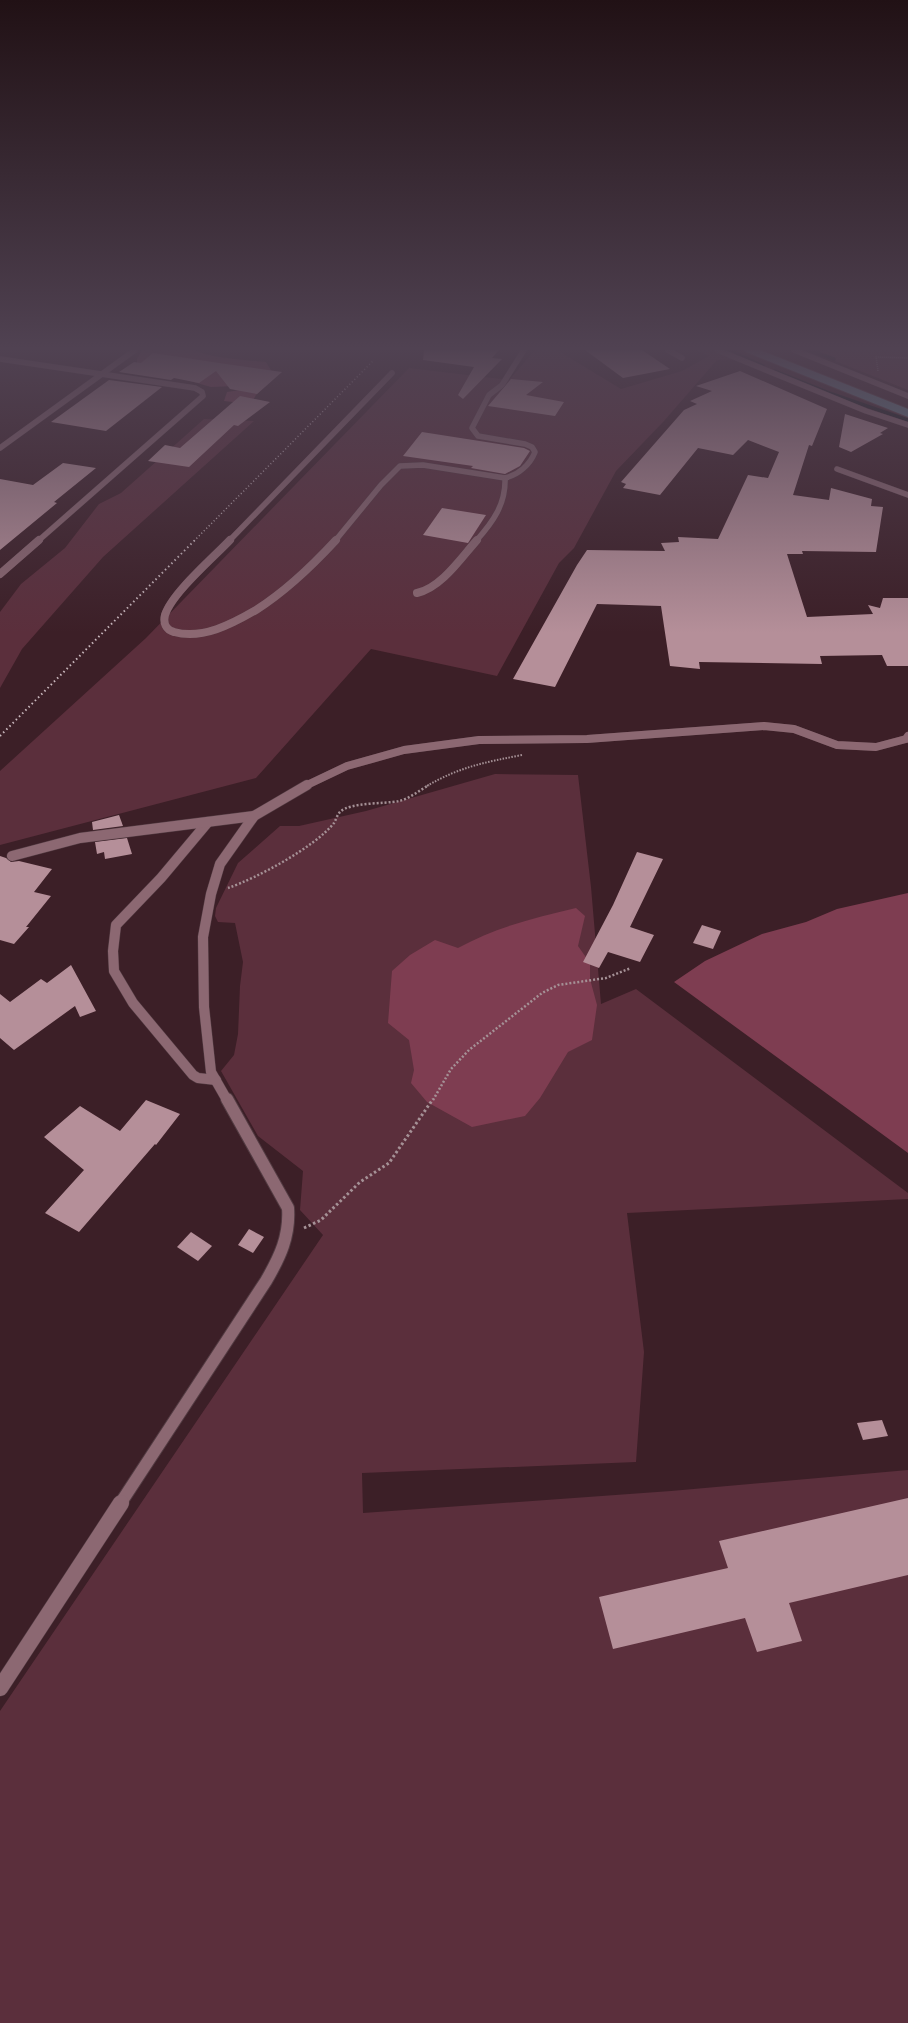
<svg xmlns="http://www.w3.org/2000/svg" width="908" height="2023" viewBox="0 0 908 2023" font-family="'IBM Plex Serif',serif">
  <style>
    .green { fill: #5b2f3c }
    .forest { fill: #7e3d51 }
    .lines { fill: none; stroke-linecap: round; stroke-linejoin: round }
    .stream { stroke: #061214; stroke-width: 3.5 }
    .building { fill: #b58f99 }
    .lane-far4-casing { stroke: #523b42; stroke-width: 6 }
    .lane-far3-casing { stroke: #523b42; stroke-width: 8 }
    .lane-far2-casing { stroke: #523b42; stroke-width: 11 }
    .lane-far1-casing { stroke: #523b42; stroke-width: 14 }
    .lane-casing { stroke: #523b42; stroke-width: 17 }
    .primary-casing { stroke: #523b42; stroke-width: 2 }
    .path-far3 { stroke: #a59196; stroke-width: 1.5; stroke-dasharray: 1 1; stroke-linecap: butt }
    .path-far2 { stroke: #a59196; stroke-width: 2; stroke-dasharray: 1.5 1.5; stroke-linecap: butt }
    .path-far1 { stroke: #a59196; stroke-width: 2.5; stroke-dasharray: 2 2; stroke-linecap: butt }
    .path { stroke: #a59196; stroke-width: 3; stroke-dasharray: 2.5 2.5; stroke-linecap: butt }
    .lane-far4 { stroke: #8c6872; stroke-width: 5.5 }
    .lane-far3 { stroke: #8c6872; stroke-width: 8 }
    .lane-far2 { stroke: #8c6872; stroke-width: 10 }
    .lane-far1 { stroke: #8c6872; stroke-width: 12 }
    .lane { stroke: #8c6872; stroke-width: 16 }
    .primary { fill: #638c99; fill-rule: evenodd }
    .rail-far1 { stroke: #cab9be; stroke-width: 1.5; stroke-dasharray: 1 2.5; stroke-linecap: butt }
    .rail { stroke: #cab9be; stroke-width: 2; stroke-dasharray: 1.5 3; stroke-linecap: butt }
  </style>
  <rect width="100%" height="100%" fill="#3c1f27"/>
  <g class="green">
    <polygon points="535,350 557,350 621,389 682,371 709,356 696,350 716,350 734,360 717,360 664,421 616,471 574,548 559,563 497,676 371,649 256,778 0,845 0,771 146,638 409,368 509,380"/>
    <polygon points="827,350 908,350 908,390 815,353"/>
    <polygon points="204,419 254,421 103,557 22,649 0,688 0,612 21,584 65,548 99,504 121,493"/>
    <polygon points="495,774 578,775 591,887 601,1004 636,989 908,1193 908,1199 627,1213 644,1352 636,1462 362,1473 363,1513 671,1491 908,1470 908,2023 0,2023 0,1711 323,1235 300,1210 303,1171 258,1136 221,1071 234,1055 238,1034 240,986 243,962 235,923 218,922 215,916 216,908 238,863 280,826 299,826 366,811"/>
  </g>
  <g class="forest">
    <path d="M142 350H195C204 357 252 361 266 362L275 377 256 395 251 404 224 401 227 392 240 390 235 386 211 387 176 377 137 370V359Z"/>
    <polygon points="908,893 908,1153 674,982 705,961 762,934 806,922 837,909"/>
    <path d="M576 908 585 916 578 946 590 963V979L597 1005 592 1040 568 1052 540 1098 525 1116 472 1127 427 1102 411 1083 414 1070 409 1040 388 1023 392 971 410 955 435 940 458 948C496 927 534 918 576 908Z"/>
  </g>
  <g class="lines">
    <g class="stream">
      <polyline points="729,350 763,366"/>
      <polyline points="809,350 834,359"/>
      <polyline points="775,371 832,394 908,420"/>
    </g>
  </g>
  <g class="building">
    <polygon points="424,350 499,350 492,358 502,359 463,399 458,395 474,367 423,360"/>
    <polygon points="585,350 642,350 670,369 623,378"/>
    <polygon points="153,353 226,364 282,372 257,394 230,389 216,371 199,383 174,378 171,380 119,372 134,362 141,363"/>
    <polygon points="740,371 827,409 812,446 809,445 793,495 829,500 831,488 872,499 871,506 883,507 876,552 802,551 803,554 787,554 807,617 873,614 868,605 880,608 883,598 908,598 908,666 887,666 882,655 820,656 822,664 699,662 700,669 670,666 661,606 597,604 555,687 513,679 577,565 587,550 665,551 661,543 679,542 678,537 718,539 748,475 768,478 779,452 748,440 733,455 698,448 660,495 623,488 626,484 621,482 684,410 697,404 690,401 712,391 696,386"/>
    <polygon points="511,379 543,382 526,395 564,402 555,416 488,406"/>
    <polygon points="109,380 162,387 106,431 51,422"/>
    <polygon points="240,396 270,402 238,426 234,425 189,467 148,461 165,445 180,448"/>
    <polygon points="845,414 888,428 880,433 883,434 851,452 839,447"/>
    <polygon points="422,432 524,448 530,451 520,466 505,474 471,468 473,466 403,456"/>
    <polygon points="63,463 96,468 54,502 57,503 0,550 0,479 33,485"/>
    <polygon points="442,508 486,515 468,543 423,535"/>
    <polygon points="119,815 123,826 93,830 92,822"/>
    <polygon points="127,838 132,854 105,859 104,852 97,854 95,842"/>
    <polygon points="637,852 663,859 630,927 654,935 640,962 608,952 599,968 583,962 613,905"/>
    <polygon points="0,856 6,858 11,862 19,861 52,869 34,892 51,896 26,927 29,927 14,944 0,940"/>
    <polygon points="702,925 721,931 713,949 693,943"/>
    <polygon points="71,965 96,1011 80,1017 75,1006 14,1050 0,1038 0,994 10,1002 41,979 47,983"/>
    <polygon points="146,1100 180,1114 156,1145 155,1144 79,1232 45,1213 84,1170 44,1137 80,1106 120,1131"/>
    <polygon points="249,1229 264,1237 253,1253 238,1245"/>
    <polygon points="191,1232 212,1246 198,1261 177,1247"/>
    <polygon points="882,1420 888,1436 863,1440 857,1423"/>
    <polygon points="908,1498 908,1575 789,1603 802,1641 757,1652 745,1618 613,1649 599,1597 728,1568 719,1541"/>
  </g>
  <g class="lines">
    <g class="lane-far4-casing">
      <g id="lane-far4">
        <polyline points="668,350 682,358"/>
        <polyline points="717,350 866,411 908,425"/>
        <polyline points="794,350 908,396"/>
        <polyline points="0,359 195,388 202,392 203,396 38,541"/>
        <polyline points="0,448 135,350"/>
        <polyline points="837,469 908,495"/>
        <polyline points="229,541 392,373"/>
        <path d="M335 541 381 485 400 466 423 465 505 478C518 475 530 465 535 452L532 447 525 444 478 436 472 428 489 395 502 385 524 350"/>
        <path d="M476 541C493 522 506 504 505 478"/>
      </g>
    </g>
    <g class="lane-far3-casing">
      <g id="lane-far3">
        <path d="M230 540C213 558 172 593 165 615 163 623 166 630 174 632 202 640 232 624 256 610 286 591 312 566 336 540"/>
        <polyline points="0,574 39,540"/>
        <path d="M417 593C441 588 461 558 477 540"/>
        <polyline points="305,786 347,766 404,750 479,740 587,739 764,726 794,729 837,745 876,747 906,739 908,736"/>
      </g>
    </g>
    <g class="lane-far2-casing">
      <g id="lane-far2">
        <polyline points="208,822 161,878 116,925 113,951 114,971 133,1003 193,1075 198,1078 216,1080"/>
        <polyline points="12,856 80,838 254,816"/>
        <polyline points="227,1100 211,1072 204,1007 203,937 211,894 220,864 254,816 307,785"/>
      </g>
    </g>
    <g class="lane-far1-casing">
      <path id="lane-far1" d="M120 1504 266 1281C280 1257 290 1236 288 1208L227 1099"/>
    </g>
    <g class="lane-casing">
      <polyline id="lane" points="0,1688 121,1503"/>
    </g>
    <g class="primary-casing">
      <polygon id="primary" points="744,350 760,350 908,409 908,417 746,352"/>
    </g>
    <polyline class="path-far3" points="878,371 876,357 908,358"/>
    <path class="path-far2" d="M427 786C459 767 486 762 522 755"/>
    <g class="path-far1">
      <path d="M228 888C257 878 315 847 334 823 336 820 337 815 340 812 350 802 385 804 399 801 409 799 420 790 429 785"/>
      <polyline points="433,1100 451,1069 469,1050 542,993 558,985 606,978 631,968"/>
    </g>
    <polyline class="path" points="304,1228 321,1220 360,1182 389,1163 433,1099"/>
    <use href="#lane-far4" class="lane-far4"/>
    <use href="#lane-far3" class="lane-far3"/>
    <use href="#lane-far2" class="lane-far2"/>
    <use href="#lane-far1" class="lane-far1"/>
    <use href="#lane" class="lane"/>
    <use href="#primary" class="primary"/>
    <polyline class="rail-far1" points="194,541 373,361"/>
    <polyline class="rail" points="0,736 195,540"/>
  </g>
  <linearGradient id="sky" x2="0" y2="1"><stop stop-color="#211115"/><stop offset="0.55" stop-color="#504252"/><stop offset="1" stop-color="#504252" stop-opacity="0"/></linearGradient>
  <rect width="908" height="633" fill="url(#sky)"/>
</svg>
